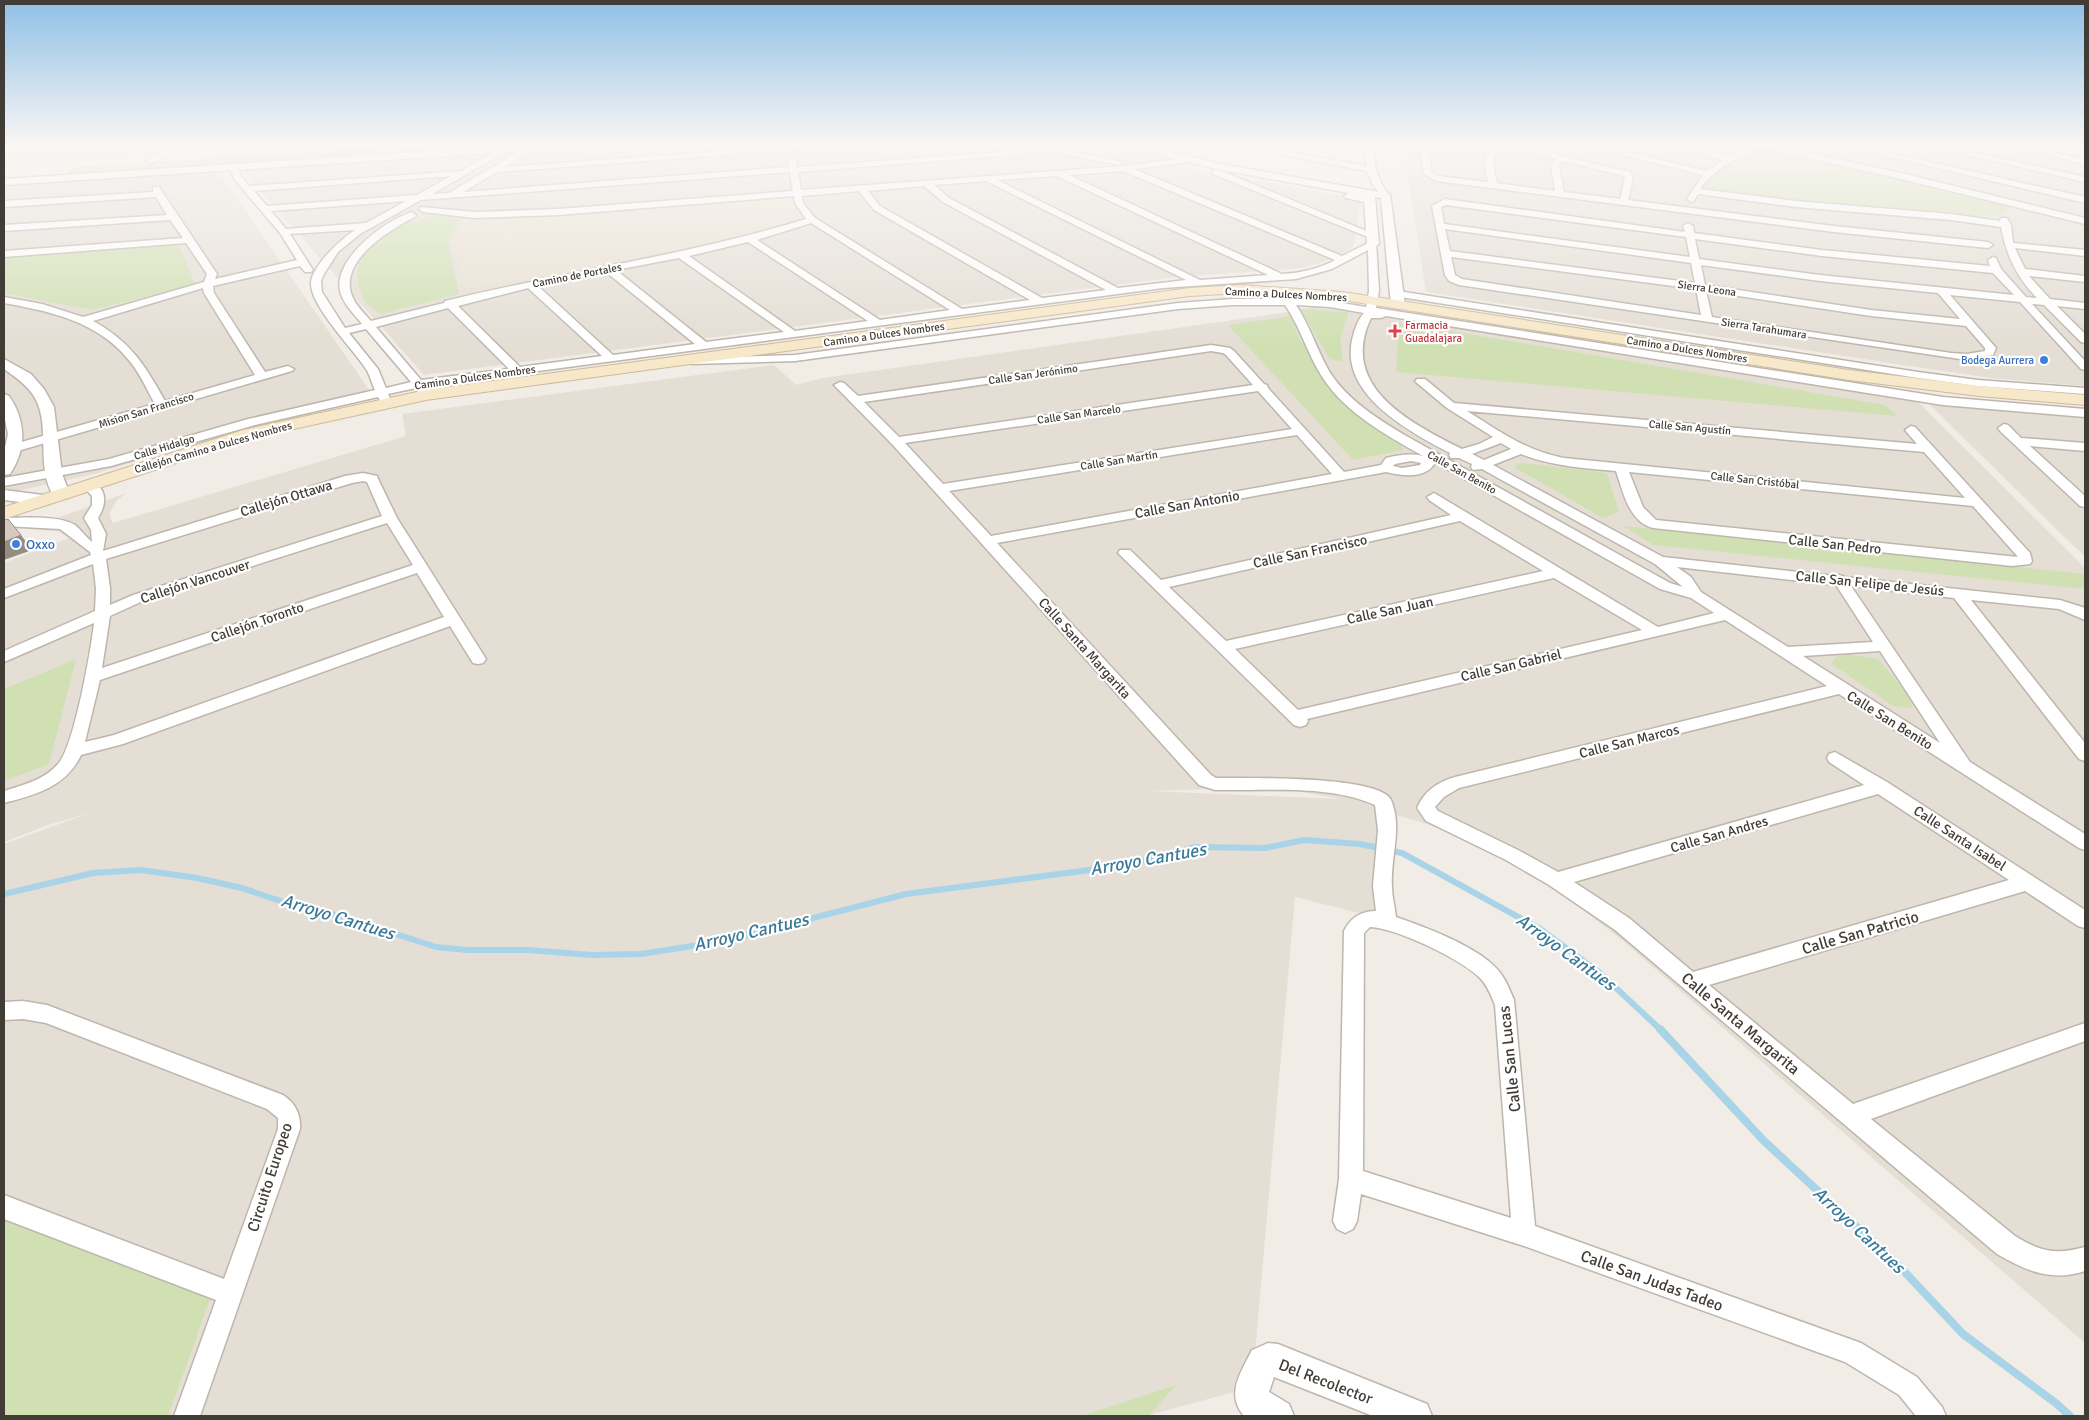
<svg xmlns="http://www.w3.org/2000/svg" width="2089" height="1420" viewBox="0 0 2089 1420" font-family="Signika,sans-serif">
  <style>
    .residential { fill: #e4ded5; fill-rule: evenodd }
    .education { fill: #e8e0d1 }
    .green { fill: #d0e0b3 }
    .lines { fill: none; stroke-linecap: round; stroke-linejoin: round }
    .stream-far1 { stroke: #a9d3e6; stroke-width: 6 }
    .stream { stroke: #a9d3e6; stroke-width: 8 }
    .minor-casing { stroke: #beb6ad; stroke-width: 3 }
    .tertiary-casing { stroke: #beb6ad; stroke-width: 3 }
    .secondary-casing { stroke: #cbba9b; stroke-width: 2 }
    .minor { fill: #fff; fill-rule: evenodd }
    .tertiary { fill: #fff; fill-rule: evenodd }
    .secondary { fill: #f7e8c9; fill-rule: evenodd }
    .shaded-wall { fill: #948d86 }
    .building { fill: #d4cac0; stroke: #948d86 }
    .health-dot { fill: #e0444e; stroke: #fff; stroke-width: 2 }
    .shop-dot { fill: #3f7fe0; stroke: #fff; stroke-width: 2 }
    .labels { text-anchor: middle; stroke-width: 4.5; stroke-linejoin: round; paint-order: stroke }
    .far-street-label { font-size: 11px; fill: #423c36; stroke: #fff }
    .far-health-label { font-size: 11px; fill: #be3a42; stroke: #fff; text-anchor: start }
    .far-shop-label { font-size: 11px; fill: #366cbe; stroke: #fff; text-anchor: end }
    .street-label { font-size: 14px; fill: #423c36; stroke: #fff }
    .shop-label { font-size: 14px; fill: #366cbe; stroke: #fff; text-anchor: start }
    .near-street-label { font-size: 16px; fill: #423c36; stroke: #fff }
    .near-water-label { font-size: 18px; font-style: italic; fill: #3b7a99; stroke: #fff }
  </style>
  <rect width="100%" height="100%" fill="#f1ece6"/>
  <g class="residential">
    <polygon points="4,145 251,145 245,151 4,166"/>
    <polygon points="599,145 1095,145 1150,154 1185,168 1361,199 1353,247 1332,259 1303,268 1176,277 424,375 241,169"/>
    <polygon points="1403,145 2073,145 2085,148 2085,386 1991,378 1903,365 1426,292"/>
    <polygon points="218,171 374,397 256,426 94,474 4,494 4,184"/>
    <path d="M1315 306 1917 401 2085 568V1343L1622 940 1569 899 1520 862 1427 824 1383 811 1387 920 1295 897 1252 1387 1146 1416H4V844L90 813 48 825 4 842V563L69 538 58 531 27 529 127 493 117 500 109 514 113 523 406 436 402 414 774 365 796 385 823 378 1282 313ZM1242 788 1289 790 1341 799 1149 791Z"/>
    <polygon points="1929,404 2085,417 2085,557"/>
  </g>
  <g class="education">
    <polygon points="167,145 145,156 4,162 4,146 6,146"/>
    <polygon points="789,196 803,217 745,235 681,250 468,290 453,242 467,218 513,217"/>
  </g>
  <g class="green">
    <polygon points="406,145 497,145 495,148 63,176 74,167"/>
    <polygon points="1759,147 1790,152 2013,206 2003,215 1976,217 1851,206 1711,190 1702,185 1711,173"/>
    <polygon points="439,215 463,216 448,240 459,294 381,314 365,302 358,285 358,269 361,257 386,231 398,225"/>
    <polygon points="178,243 195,284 92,310 4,293 4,255"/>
    <polygon points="1300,309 1349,312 1340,339 1343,362 1330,359"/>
    <polygon points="1291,316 1297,334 1308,353 1346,407 1400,442 1403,450 1353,460 1228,325"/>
    <polygon points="1399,322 1885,405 1897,416 1396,372"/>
    <polygon points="1521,463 1607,473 1619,512 1603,518 1514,467"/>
    <polygon points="1623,526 2085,574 2085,589 1653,545"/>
    <polygon points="1848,654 1878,659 1914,702 1914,706 1908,708 1893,706 1832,664 1836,657"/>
    <polygon points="76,659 49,764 4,781 4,689"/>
    <polygon points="4,1215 211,1296 168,1416 4,1416"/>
    <polygon points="1176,1385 1148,1416 1082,1416"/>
  </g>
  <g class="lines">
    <polyline class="stream-far1" points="4,894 93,873 141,870 197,878 242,888 283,902 343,917 436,947 467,950 528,950 592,955 641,954 724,941 906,894 1128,865 1196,847 1265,848 1304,840 1360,844 1402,853 1540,929 1600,973 1661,1030"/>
    <polyline class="stream" points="1660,1029 1764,1141 1900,1267 1963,1334 2057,1404 2070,1416"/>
    <g class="minor-casing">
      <g id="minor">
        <polygon points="250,145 258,145 249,156 243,156 242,154"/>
        <polygon points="312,145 320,145 312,151 308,149"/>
        <path d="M529 145H533V149L505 167 806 145H840L836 147 497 172 463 192 789 167 788 159 792 157 796 159 797 167 1038 149 1042 146 1119 161 1123 163 1119 165 1052 152 798 172 801 190 1124 166 1187 158 1191 160 1190 162 1134 169 1342 256 1370 242H1376L1379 291 1376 308 1943 397 2085 409V417L1943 405 1386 316 1381 318H1371C1338 387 1411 423 1462 449L1479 444 1493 437 1447 408 1417 383 1415 381 1417 379H1425L1454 403 1917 444 1905 430 1911 426 1915 427 2030 553 2032 561 2030 564 2012 566 1653 528C1629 522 1623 492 1616 471 1584 468 1551 466 1521 454L1493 465 1663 557 1835 576 1839 575 1845 577 2060 600 2085 608V620L2059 609 1971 600 2085 743V761L2079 759 1954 598 1851 586 1970 762 2085 834V850L2079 848 1839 694 1459 788 1444 797 1435 807 1438 811 1518 850 1558 872 1864 785 1829 762 1827 758 1829 754 1835 752 1887 782 2085 910V928L2078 926 2025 891 1709 985 1853 1104 2085 1023V1041L1871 1119 2015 1236C2041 1252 2056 1255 2085 1247V1271C2052 1282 2026 1271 1997 1254L1615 930 1549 885 1506 860 1426 821 1417 808C1424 791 1438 782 1455 777L1827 686 1725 620 1307 719 1308 721 1306 725 1300 727 1294 725 1118 553 1120 550H1130L1161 580 1451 515 1429 500 1427 497 1434 493 1658 627 1714 613 1691 598 1660 589 1436 463C1433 465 1431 469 1427 471 1415 478 1399 475 1386 472L997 543 1211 775 1216 778C1243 778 1381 775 1391 800 1403 827 1390 858 1392 887 1392 897 1395 907 1396 917 1425 927 1473 945 1494 966 1504 975 1509 988 1514 1000L1535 1226 1861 1343 1917 1377 1942 1407 1946 1416H1916L1899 1395 1845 1362 1524 1246 1361 1194 1357 1221 1353 1229 1345 1233 1337 1229 1333 1221 1339 1179 1344 931C1351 917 1361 911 1376 911L1373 886 1378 830 1375 805C1329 784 1264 791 1215 790L1199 785 892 444 834 385 840 382 844 383 858 396 1211 345 1230 348 1234 351 1264 384 1267 385 1268 388 1344 472 1381 465 1386 458C1399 455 1410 453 1423 456 1384 434 1340 410 1318 370 1306 349 1299 325 1285 305H1233L1178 309 795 361 692 364 686 361 692 358 795 355 1178 303 1233 299H1281L1279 296 1284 293 1288 294 1291 299 1330 301 1366 307 1369 291 1368 250 1332 269 1296 279 1163 288 426 386 430 391 424 394 420 393 416 388 388 394 391 400 385 404 381 402 378 397 255 425 111 466 4 486V478L109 459 248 419 375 390C372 384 370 375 366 369 354 350 309 305 311 282 313 265 341 239 355 230L290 234 313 270 311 272H305L300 266 213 286 214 293 265 372 288 366 294 369 292 371 4 455V447L155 404C146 388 139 371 127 358 96 321 49 311 4 303V297L42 304 83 317 204 282 207 274 186 243 4 257V251L183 238 170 220 4 231V225L167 215 156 197 4 207V201L153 192V187H159L217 274 215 279 297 260 280 233 234 179 230 167 231 165H237L241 176 249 186 461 171 503 147 510 149 432 194 449 193ZM1123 171 1335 260C1319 269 1300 273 1282 274L1069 175ZM790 172 793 191 558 209 475 212 420 207 419 209 423 212 475 218 558 215 794 196 795 203 806 219C688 255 565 272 445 301L444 303 371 321C364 313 354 304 351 293 341 259 391 229 415 217L416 215 412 212C385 220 333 259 340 291 343 304 354 314 362 324L345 328 322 292 321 281 324 274 338 252 360 234 421 200ZM451 176 417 195 267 206 254 191ZM1057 176 1268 275 1200 280 997 180ZM986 181 1186 280 1118 288 949 198 934 185ZM924 186 943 202 1106 290 1042 298 880 206 868 191ZM859 191 874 210 1030 300 962 309 815 218 803 203 802 196ZM406 201 366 223 286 229 271 211ZM811 223 950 310 880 320 757 240ZM748 242 868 321 795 331 689 256ZM679 258 784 332 706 342 616 270ZM606 272 695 344 613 355 538 286ZM203 288 204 293 255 375 165 401C145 365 130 341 93 321ZM528 288 602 356 520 367 458 306ZM1296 305 1330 307 1364 313C1358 319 1354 331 1352 340 1340 395 1410 432 1450 453L1449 455 1451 458H1459L1472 464 1471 467 1473 470 1482 469 1498 478 1655 564 1683 587 1670 583 1408 437C1379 420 1347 400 1329 371 1317 350 1310 326 1296 305ZM448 308 509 369 421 380 376 327ZM366 329 411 382 386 388 378 369 349 333ZM1211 351 1223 353 1226 355 1253 385 899 437 864 402ZM1258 391 1292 429 943 484 905 443ZM1467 411 1924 452 1965 498 1564 458C1524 450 1501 432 1467 411ZM1297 435 1332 474 991 536 949 491ZM1501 443 1511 449 1484 460 1472 454ZM1411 461 1421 463 1420 465 1402 468 1393 466 1395 464ZM1629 472 1973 506 2018 557 1656 520 1643 507ZM1460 521 1543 571 1226 641 1169 587ZM1677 567 1836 585 1873 642 1788 647 1701 592 1691 577ZM1554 578 1642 630 1298 710 1235 649ZM1880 651 1940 743 1803 656ZM1878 794 2009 880 1693 972 1629 918 1574 882ZM1370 927C1396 928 1461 959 1480 978 1487 985 1491 995 1495 1005L1511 1218 1363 1171 1364 933Z"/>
        <path d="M1237 145H1253L1366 166 1365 145H1373C1374 166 1377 180 1390 196L1383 198 1373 185 1367 171 1241 147Z"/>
        <path d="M1419 145H1427L1432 173 1438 176 1488 182C1485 168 1481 156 1492 145H1501C1490 159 1493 166 1497 183L1555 191 1551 166 1556 159 1502 145H1515L1630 172 1633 178 1628 200 1834 226 1988 242 1993 245 1988 248 1834 232 1436 181 1424 174ZM1563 161 1624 176 1625 178 1620 199 1564 192 1559 166Z"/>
        <path d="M1583 145H1597L1707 171 1723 160 1666 145H1680L1729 156 1753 145H1770L1901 173 2085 218V224L1901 179 1760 147 1722 167 1706 181 1700 189 1796 201 1951 214 2000 221 2001 218H2007L2011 225 2013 243 2085 250V256L2015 248 2025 269 2085 276V282L2029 276 2050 299 2085 303V309L2057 306 2085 334V343L2081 342 2044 305 2032 304 2085 361V370L2081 369 2020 302 1950 295 1996 348 1993 355 1967 360 1459 285 1449 281 1445 275 1432 206 1445 199 1685 232 1683 226 1688 223 1693 226 1694 233 1822 250 1990 266 1988 260 1993 257 1996 258 2001 269 2026 297 2037 298C2017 278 2006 255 2001 227L1951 220 1796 207 1698 194 1694 201 1691 202 1687 199 1703 175ZM1446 205 1686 237 1690 257 1444 224 1441 207ZM1445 229 1691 263 1695 283 1450 251ZM1695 239 1822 256 1993 273 2014 295 1820 275 1699 259ZM1451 257 1696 289 1701 315 1462 279 1455 275ZM1701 265 1820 281 1938 293 1960 319 1871 310 1705 285ZM1706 291 1871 316 1966 326 1985 348V351L1967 354 1951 353 1712 317Z"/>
        <polygon points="1841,145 1855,145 2085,197 2085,203"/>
        <polygon points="1924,145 1938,145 2085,177 2085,182"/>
        <polygon points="2008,145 2022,145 2085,160 2085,164"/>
        <polygon points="1213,170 1219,170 1376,235 1374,237 1368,237 1213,174"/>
        <polygon points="1398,291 1918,372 1978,380 2085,388 2085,394 1978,386 1918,378 1394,296 1394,292"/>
        <polygon points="2004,424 2008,425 2021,438 2085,443 2085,451 2030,446 2085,496 2085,507 2080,506 2000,431 1998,428"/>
        <path d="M363 473 377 476 378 479 397 518 486 659 483 663 478 664 473 663 450 626 123 744 81 755C66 787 35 795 4 803V791C23 785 44 780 58 764 74 747 91 650 94 623L4 662V651L95 611 96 588 93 564 4 598V589L91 555 90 552 60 529 4 526V518C23 518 59 515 75 525 81 530 86 537 92 542L91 530 84 518 92 505V496L82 485 88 481C108 486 107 504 98 518L106 534 103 551 345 476ZM363 481 367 482 382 516 133 595 110 605V588L106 559 352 483ZM387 523 413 565 102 668 110 616 143 601ZM417 573 444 617 114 735 85 742 100 680Z"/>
        <path d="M23 1001 47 1005 283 1095C295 1103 301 1114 300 1129L200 1416H174L216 1300 4 1219V1195L224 1279 278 1129V1118L267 1109 46 1023 23 1019 4 1020V1002Z"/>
      </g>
    </g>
    <g class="tertiary-casing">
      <g id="tertiary">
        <polygon points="176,145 189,145 155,162 151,163 146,160"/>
        <polygon points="524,145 574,145 569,148 4,185 4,179"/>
        <polygon points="1164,150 1221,164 1390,194 1405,305 1398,309 1391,305 1381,198 1375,197 1379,244 1373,248 1367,244 1364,202 1346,198 1344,196 1349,193 1221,170 1160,155 1159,153"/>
        <path d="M4 359 31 374 44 389 54 407 62 474 70 494 67 498 61 499 55 498C33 467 54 421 31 392 23 382 14 376 4 369Z"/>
        <path d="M4 394 9 396C26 420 27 449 10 474L4 475V452L8 434 4 415Z"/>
        <polygon points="4,490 43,495 49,496 52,500 49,504 43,505 4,500"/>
        <path d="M1268 1343 1278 1344 1427 1404 1432 1416H1373L1274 1377 1269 1392 1289 1404 1294 1416H1244C1225 1394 1241 1372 1252 1350Z"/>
      </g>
    </g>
    <g class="secondary-casing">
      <polygon id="secondary" points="1241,285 1343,292 1849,370 1979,386 2085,395 2085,405 1979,396 1849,380 1343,300 1241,293 1190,296 426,400 253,438 4,519 4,507 243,430 426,390 1190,288"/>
    </g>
    <use href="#minor" class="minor"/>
    <use href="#tertiary" class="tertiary"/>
    <use href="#secondary" class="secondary"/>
  </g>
  <polygon class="shaded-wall" points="21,535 32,550 4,560 4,542"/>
  <polygon class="building" points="8,519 21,535 4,542 4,520"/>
  <linearGradient id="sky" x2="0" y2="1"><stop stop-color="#8fc0e7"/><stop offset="0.42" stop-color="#f9f6f4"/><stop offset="1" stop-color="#f9f6f4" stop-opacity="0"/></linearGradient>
  <rect width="2089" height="344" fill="url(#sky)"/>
  <path class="health-dot" d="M1392.5 323.5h5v5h5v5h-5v5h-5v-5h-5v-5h5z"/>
  <g class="shop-dot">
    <circle cx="2044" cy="360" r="5"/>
    <circle cx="16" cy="544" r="5"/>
  </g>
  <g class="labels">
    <g class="far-street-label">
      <text transform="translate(577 275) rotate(-11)" y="4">Camino de Portales</text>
      <text transform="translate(1707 288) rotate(8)" y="4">Sierra Leona</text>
      <text transform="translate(1286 294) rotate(3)" y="4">Camino a Dulces Nombres</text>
      <text transform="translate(1764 328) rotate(9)" y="4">Sierra Tarahumara</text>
      <text transform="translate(884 334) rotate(-8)" y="4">Camino a Dulces Nombres</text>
      <text transform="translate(1687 349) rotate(9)" y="4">Camino a Dulces Nombres</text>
      <text transform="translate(1033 374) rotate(-8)" y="4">Calle San Jerónimo</text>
      <text transform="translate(475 377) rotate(-8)" y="4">Camino a Dulces Nombres</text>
      <text transform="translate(146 410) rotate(-17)" y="4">Mision San Francisco</text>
      <text transform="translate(1079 414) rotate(-8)" y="4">Calle San Marcelo</text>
      <text transform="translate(1690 427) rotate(5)" y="4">Calle San Agustín</text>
      <text transform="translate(164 447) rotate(-17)" y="4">Calle Hidalgo</text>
      <text transform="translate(213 447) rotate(-16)" y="4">Callejón Camino a Dulces Nombres</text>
      <text transform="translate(1119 460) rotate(-9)" y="4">Calle San Martín</text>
      <text transform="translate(1462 472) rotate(29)" y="4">Calle San Benito</text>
      <text transform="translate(1755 480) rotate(6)" y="4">Calle San Cristóbal</text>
    </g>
    <g class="far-health-label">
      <text x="1405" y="329">Farmacia<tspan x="1405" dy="13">Guadalajara</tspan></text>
    </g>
    <g class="far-shop-label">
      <text x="2034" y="364">Bodega Aurrera</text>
    </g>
    <g class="street-label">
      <text transform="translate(286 498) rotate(-17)" y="5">Callejón Ottawa</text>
      <text transform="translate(1187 504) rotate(-10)" y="5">Calle San Antonio</text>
      <text transform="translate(1835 544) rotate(6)" y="5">Calle San Pedro</text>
      <text transform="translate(1310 551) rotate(-12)" y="5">Calle San Francisco</text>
      <text transform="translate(195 581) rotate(-18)" y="5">Callejón Vancouver</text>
      <text transform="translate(1870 583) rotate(6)" y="5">Calle San Felipe de Jesús</text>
      <text transform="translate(1390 610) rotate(-12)" y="5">Calle San Juan</text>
      <text transform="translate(257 622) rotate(-19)" y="5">Callejón Toronto</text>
      <text transform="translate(1085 648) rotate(48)" y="5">Calle Santa Margarita</text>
      <text transform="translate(1511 665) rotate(-13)" y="5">Calle San Gabriel</text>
      <text transform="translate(1890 720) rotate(32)" y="5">Calle San Benito</text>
      <text transform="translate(1629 741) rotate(-14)" y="5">Calle San Marcos</text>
      <text transform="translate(1719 834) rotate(-16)" y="5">Calle San Andres</text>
      <text transform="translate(1960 838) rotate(33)" y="5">Calle Santa Isabel</text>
    </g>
    <g class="shop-label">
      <text x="26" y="549">Oxxo</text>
    </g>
    <g class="near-street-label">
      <text transform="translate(1860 932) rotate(-16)" y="6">Calle San Patricio</text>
      <text transform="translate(1741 1023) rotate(40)" y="6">Calle Santa Margarita</text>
      <text transform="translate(1509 1059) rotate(-96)" y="6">Calle San Lucas</text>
      <text transform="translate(269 1177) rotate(-72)" y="6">Circuito Europeo</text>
      <text transform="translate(1652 1280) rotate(20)" y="6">Calle San Judas Tadeo</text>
      <text transform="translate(1326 1381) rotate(21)" y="6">Del Recolector</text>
    </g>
    <g class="near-water-label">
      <text transform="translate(1148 859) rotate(-10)" y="6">Arroyo Cantues</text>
      <text transform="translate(338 917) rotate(17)" y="6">Arroyo Cantues</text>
      <text transform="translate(751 932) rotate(-13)" y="6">Arroyo Cantues</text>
      <text transform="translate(1566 952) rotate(36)" y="6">Arroyo Cantues</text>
      <text transform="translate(1859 1230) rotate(43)" y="6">Arroyo Cantues</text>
    </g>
  </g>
  <rect width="2089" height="1420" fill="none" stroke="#423c36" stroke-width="10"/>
</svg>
